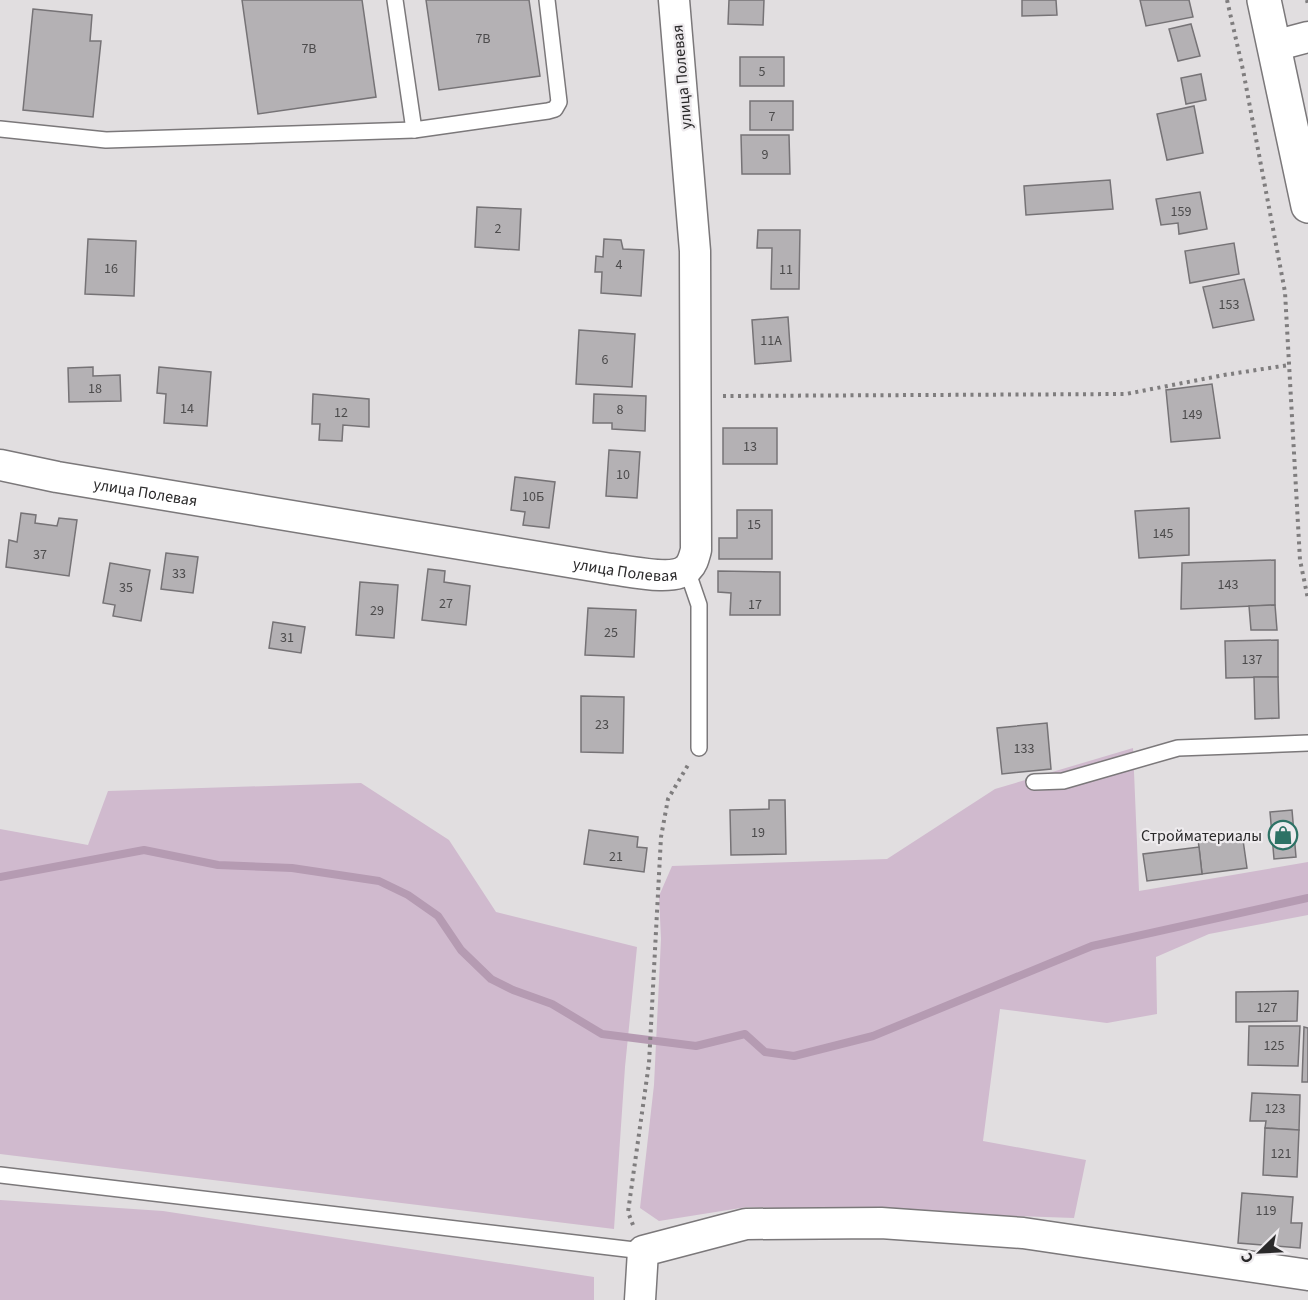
<svg xmlns="http://www.w3.org/2000/svg" width="1308" height="1300" viewBox="0 0 1308 1300" font-family="'Source Sans 3',sans-serif">
  <style>
    .green { fill: #d0bace }
    .lines { fill: none; stroke-linecap: round; stroke-linejoin: round }
    .stream { stroke: #b59bb2; stroke-width: 8 }
    .building { fill: #b4b1b4; stroke: #767376; stroke-width: 1.5 }
    .lane-casing { stroke: #7b787a; stroke-width: 18 }
    .street-casing { stroke: #7b787a; stroke-width: 33 }
    .secondary-casing { stroke: #7b787a; stroke-width: 36 }
    .path { stroke: #7f7d7e; stroke-width: 4; stroke-dasharray: 3 4.5; stroke-linecap: butt }
    .lane { stroke: #fff; stroke-width: 15 }
    .street { stroke: #fff; stroke-width: 30 }
    .secondary { stroke: #fff; stroke-width: 33 }
    .labels { text-anchor: middle; stroke-width: 4.5; stroke-linejoin: round; paint-order: stroke }
    .number-label { font-size: 14px; fill: #4c4b4c }
    .street-label { font-size: 16px; fill: #2a292a; stroke: #eeebee }
    .poi-label { font-size: 16px; fill: #2a292a; stroke: #eeebee; text-anchor: end }
  </style>
  <rect width="100%" height="100%" fill="#e1dee0"/>
  <g class="green">
    <polygon points="1133,748 1139,891 1308,862 1308,915 1209,934 1156,957 1157,1014 1107,1023 1000,1009 983,1141 1086,1160 1074,1218 747,1207 659,1221 640,1208 654,1085 661,939 659,896 672,866 887,859 995,789"/>
    <polygon points="361,783 449,840 496,912 637,947 625,1067 614,1229 0,1154 0,829 88,845 108,791"/>
    <polygon points="0,1200 163,1211 594,1277 594,1300 0,1300"/>
  </g>
  <g class="lines">
    <polyline class="stream" points="0,877 144,850 218,865 292,868 379,881 408,895 438,916 461,950 491,979 513,990 552,1004 602,1034 696,1046 745,1034 765,1052 794,1056 873,1036 1092,946 1308,898"/>
  </g>
  <g class="building">
    <polygon points="242,0 362,0 376,97 258,114"/>
    <polygon points="426,0 529,0 540,76 439,90"/>
    <polygon points="729,0 764,0 763,25 728,24"/>
    <polygon points="1022,0 1056,0 1057,15 1022,16"/>
    <polygon points="1140,0 1189,0 1193,17 1146,26"/>
    <polygon points="33,9 92,15 90,41 101,41 93,117 23,110"/>
    <polygon points="1191,24 1200,56 1178,61 1169,29"/>
    <rect x="740" y="57" width="44" height="29"/>
    <polygon points="1201,74 1206,100 1186,104 1181,78"/>
    <rect x="750" y="101" width="43" height="29"/>
    <polygon points="1194,106 1203,153 1167,160 1157,114"/>
    <polygon points="741,135 789,135 790,174 742,174"/>
    <polygon points="1110,180 1113,209 1026,215 1024,186"/>
    <polygon points="1200,192 1207,229 1179,234 1178,223 1161,225 1156,199"/>
    <polygon points="477,207 521,209 519,250 475,247"/>
    <polygon points="758,230 800,230 799,289 771,289 772,248 757,248"/>
    <polygon points="88,239 136,241 134,296 85,294"/>
    <polygon points="604,239 621,240 623,249 644,250 641,296 601,293 602,272 595,272 596,256 603,257"/>
    <polygon points="1234,243 1239,274 1190,283 1185,251"/>
    <polygon points="1244,279 1254,320 1213,328 1203,287"/>
    <polygon points="788,317 791,361 755,364 752,320"/>
    <polygon points="579,330 635,334 632,387 576,384"/>
    <polygon points="93,367 93,376 120,375 121,401 69,402 68,368"/>
    <polygon points="159,367 211,372 207,426 164,423 166,394 157,393"/>
    <polygon points="1212,384 1220,438 1171,442 1166,390"/>
    <polygon points="313,394 369,399 369,427 343,425 342,441 319,440 320,424 312,424"/>
    <polygon points="594,394 646,396 645,431 612,429 612,423 593,423"/>
    <rect x="723" y="428" width="54" height="36"/>
    <polygon points="609,450 640,452 637,498 606,496"/>
    <polygon points="515,477 555,482 549,528 523,525 525,512 511,510"/>
    <polygon points="1189,508 1189,555 1139,558 1135,511"/>
    <polygon points="737,510 772,510 772,559 719,559 719,538 737,538"/>
    <polygon points="21,513 36,515 35,523 57,526 59,518 77,520 69,576 6,567 9,540 17,542"/>
    <polygon points="166,553 198,557 193,593 161,589"/>
    <polygon points="1275,560 1275,605 1181,609 1182,563"/>
    <polygon points="110,563 150,570 141,621 113,616 115,605 103,603"/>
    <polygon points="428,569 445,571 444,582 470,586 466,625 422,620"/>
    <polygon points="718,571 780,572 780,615 730,615 731,593 718,592"/>
    <polygon points="360,582 398,585 394,638 356,635"/>
    <polygon points="1275,605 1277,630 1251,630 1249,606"/>
    <polygon points="588,608 636,610 634,657 585,655"/>
    <polygon points="273,622 305,627 301,653 269,648"/>
    <polygon points="1278,640 1278,677 1226,678 1225,641"/>
    <polygon points="1254,677 1278,677 1279,718 1255,719"/>
    <polygon points="581,696 624,697 623,753 581,752"/>
    <polygon points="1047,723 1051,769 1002,774 997,728"/>
    <polygon points="769,800 785,800 786,854 731,855 730,810 769,809"/>
    <polygon points="1292,810 1296,857 1274,859 1270,812"/>
    <polygon points="589,830 638,837 637,847 647,848 644,872 584,864"/>
    <polygon points="1242,833 1247,868 1202,874 1198,839"/>
    <polygon points="1199,847 1202,874 1147,881 1143,854"/>
    <polygon points="1298,991 1297,1021 1236,1022 1236,992"/>
    <polygon points="1249,1026 1300,1026 1298,1066 1248,1065"/>
    <polygon points="1304,1027 1308,1028 1308,1082 1302,1082"/>
    <polygon points="1252,1093 1300,1095 1299,1130 1265,1128 1266,1121 1250,1121"/>
    <polygon points="1265,1128 1299,1130 1297,1177 1263,1175"/>
    <polygon points="1242,1193 1293,1197 1291,1223 1302,1223 1300,1248 1238,1243"/>
  </g>
  <g class="lines">
    <g class="lane-casing">
      <g id="lane">
        <polyline points="395,0 414,130"/>
        <polyline points="0,129 106,140 414,130 548,111 555,109 559,102 547,0"/>
        <polyline points="687,570 699,605 699,748"/>
        <polyline points="1034,782 1063,781 1178,748 1308,743"/>
        <polyline points="0,1175 643,1251"/>
      </g>
    </g>
    <g class="street-casing">
      <g id="street">
        <polyline points="1274,46 1308,37"/>
        <path id="s1" d="M0 465 57 477 611 569C629 571 675 582 688 568 693 563 694 557 696 550L695 251 674 0"/>
        <polyline points="640,1300 643,1251 746,1224 881,1223 1023,1233 1308,1275"/>
      </g>
    </g>
    <g class="secondary-casing">
      <polyline id="secondary" points="1264,0 1308,206"/>
    </g>
    <g class="path">
      <polyline points="1227,0 1243,70 1285,292 1300,560 1308,599"/>
      <polyline points="1307,0 1308,5"/>
      <polyline points="723,396 1126,394 1224,375 1289,365"/>
      <polyline points="633,1225 628,1212 649,1063 661,837 668,799 688,765"/>
    </g>
    <use href="#lane" class="lane"/>
    <use href="#street" class="street"/>
    <use href="#secondary" class="secondary"/>
  </g>
  <defs>
    <g id="shop-ring" transform="scale(1.5)"><circle r="9.5" fill="#eeebee" stroke="#2d7265" stroke-width="1.5"/><path d="M-5-2.5h2.3a2.7 3.5 0 0 1 5.4 0H5L5.5 6h-11ZM-1.5-2.5h3a1.5 2.3 0 0 0-3 0Z" fill="#2d7265"/></g>
  </defs>
  <g fill-rule="evenodd">
    <use href="#shop-ring" x="1283" y="835"/>
  </g>
  <g class="labels">
    <g class="number-label">
      <text x="483" y="43">7В</text>
      <text x="309" y="53">7В</text>
      <text x="762" y="76">5</text>
      <text x="772" y="121">7</text>
      <text x="765" y="159">9</text>
      <text x="1181" y="216">159</text>
      <text x="498" y="233">2</text>
      <text x="619" y="269">4</text>
      <text x="111" y="273">16</text>
      <text x="786" y="274">11</text>
      <text x="1229" y="309">153</text>
      <text x="771" y="345">11А</text>
      <text x="605" y="364">6</text>
      <text x="95" y="393">18</text>
      <text x="187" y="413">14</text>
      <text x="620" y="414">8</text>
      <text x="341" y="417">12</text>
      <text x="1192" y="419">149</text>
      <text x="750" y="451">13</text>
      <text x="623" y="479">10</text>
      <text x="533" y="501">10Б</text>
      <text x="754" y="529">15</text>
      <text x="1163" y="538">145</text>
      <text x="40" y="559">37</text>
      <text x="179" y="578">33</text>
      <text x="1228" y="589">143</text>
      <text x="126" y="592">35</text>
      <text x="446" y="608">27</text>
      <text x="755" y="609">17</text>
      <text x="377" y="615">29</text>
      <text x="611" y="637">25</text>
      <text x="287" y="642">31</text>
      <text x="1252" y="664">137</text>
      <text x="602" y="729">23</text>
      <text x="1024" y="753">133</text>
      <text x="758" y="837">19</text>
      <text x="616" y="861">21</text>
      <text x="1267" y="1012">127</text>
      <text x="1274" y="1050">125</text>
      <text x="1275" y="1113">123</text>
      <text x="1281" y="1158">121</text>
      <text x="1266" y="1215">119</text>
    </g>
    <g class="street-label">
      <text transform="translate(681 77) rotate(-95)" y="6">улица Полевая</text>
      <text dy="6" stroke="none"><textPath href="#s1" startOffset="148">улица Полевая</textPath></text>
      <text dy="6" stroke="none"><textPath href="#s1" startOffset="634">улица Полевая</textPath></text>
    </g>
    <g class="poi-label">
      <text x="1262" y="841">Стройматериалы</text>
    </g>
  </g>
  <g transform="translate(1260 1252) rotate(246)" stroke="#eeebee" stroke-width="4.5" paint-order="stroke">
  <path d="M0-4.5L10 22L0 15L-10 22Z" fill="#2a292a"/>
  <text y="-9" font-size="16" font-weight="bold" text-anchor="middle" fill="#2a292a">С</text>
  </g>
</svg>
